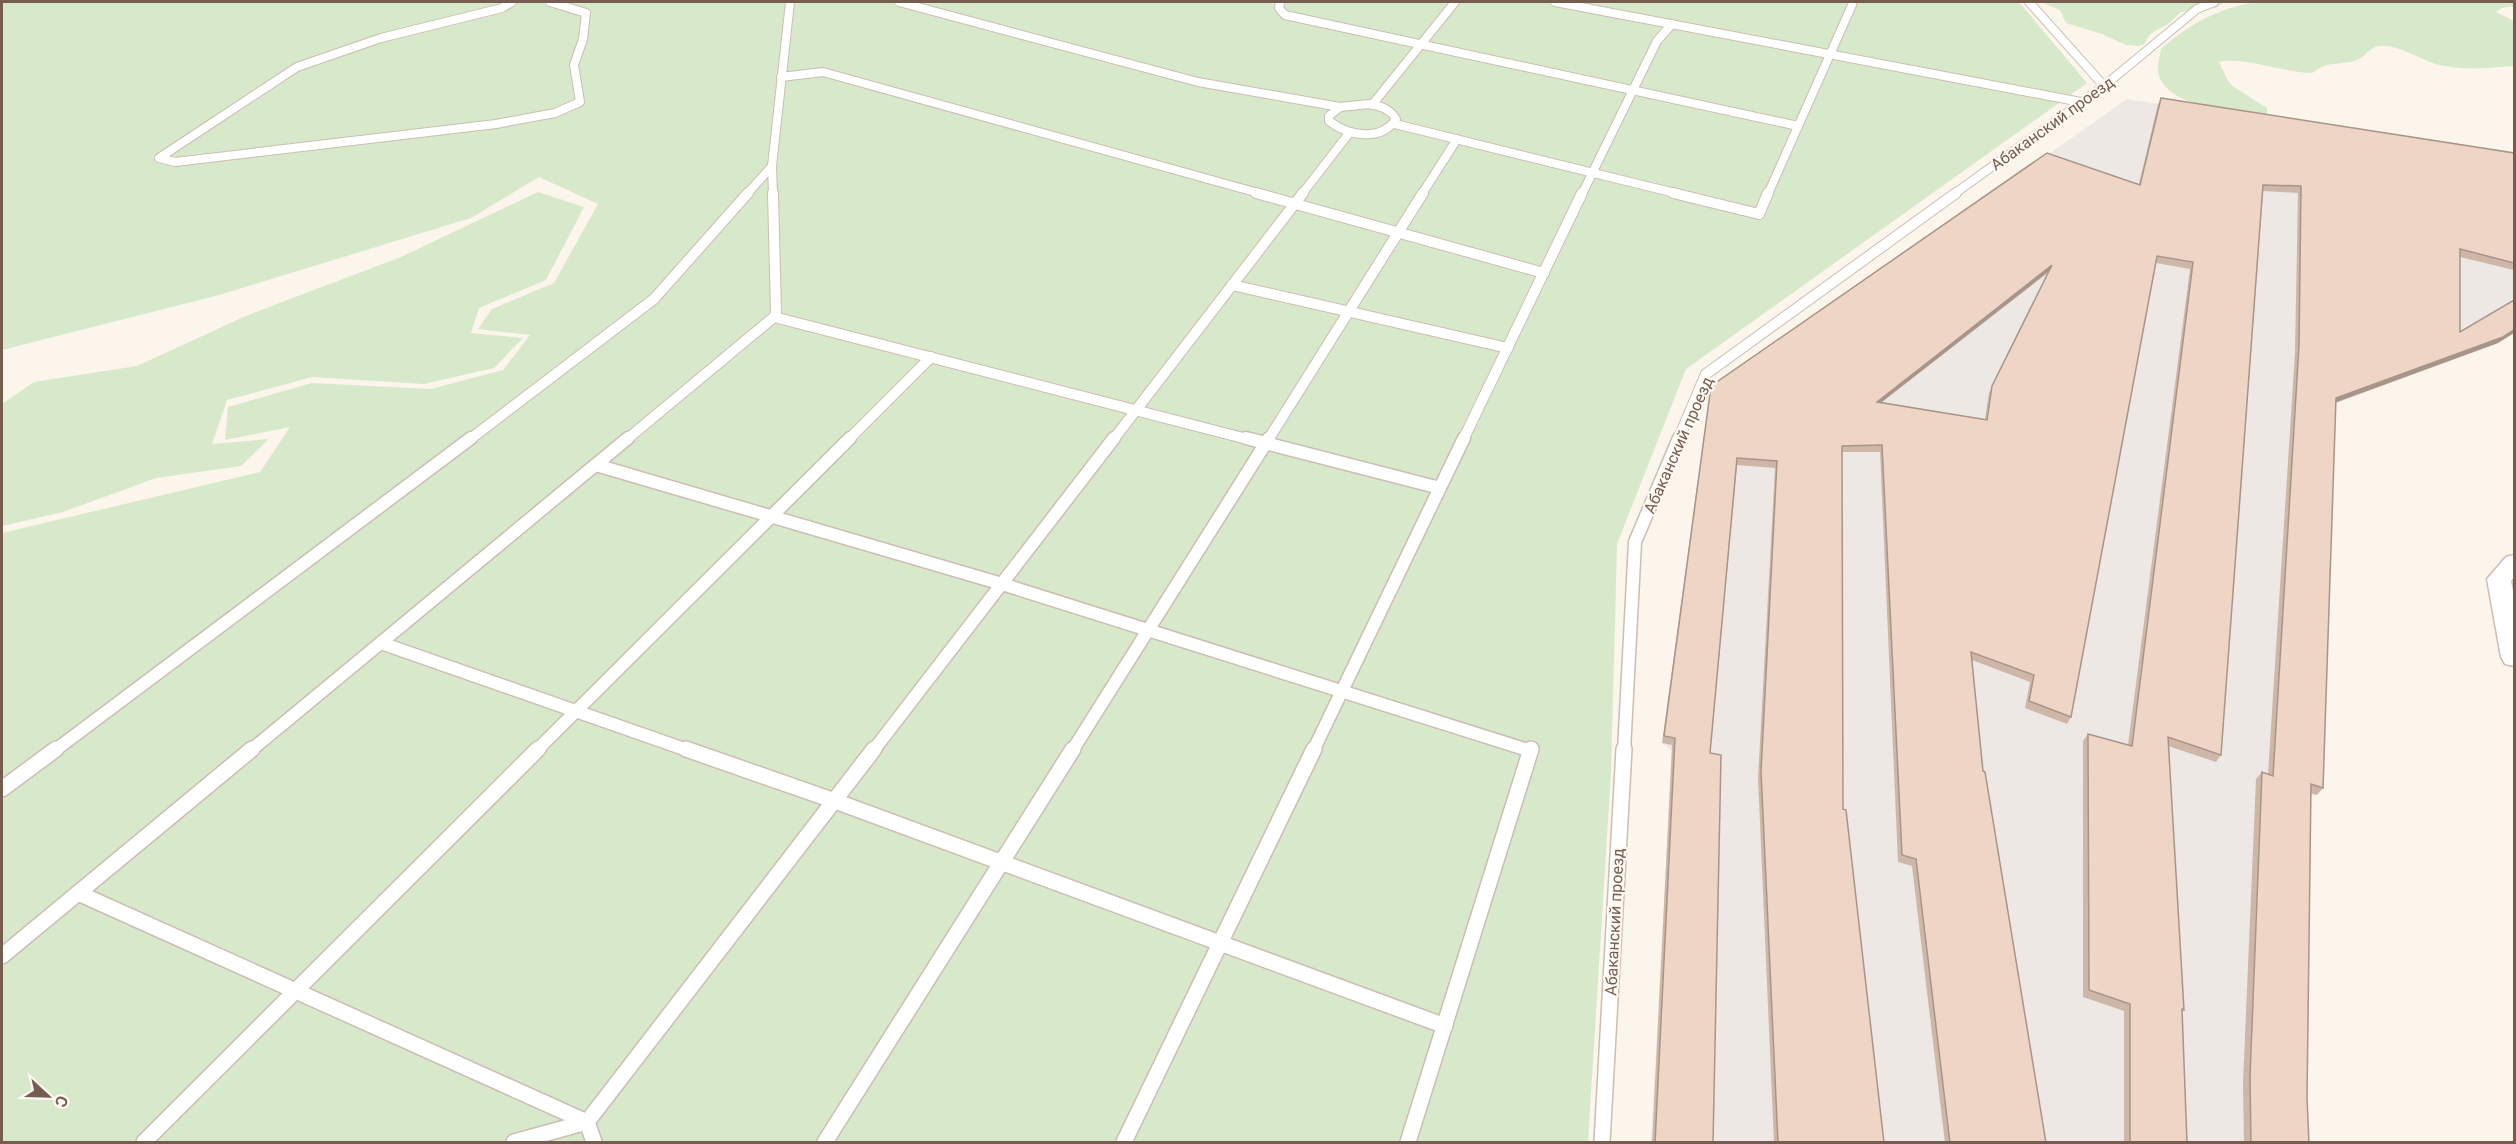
<svg xmlns="http://www.w3.org/2000/svg" width="2516" height="1144" viewBox="0 0 2516 1144" font-family="Roboto,sans-serif">
  <style>
    .industrial { fill: #ede8e3 }
    .green { fill: #d7e9ca }
    .lines { fill: none; stroke-linecap: round; stroke-linejoin: round }
    .service-far3-casing { stroke: #cdbdb2; stroke-width: 10 }
    .service-far2-casing { stroke: #cdbdb2; stroke-width: 12 }
    .service-far1-casing { stroke: #cdbdb2; stroke-width: 15 }
    .service-casing { stroke: #cdbdb2; stroke-width: 18 }
    .minor-casing { stroke: #cdbdb2; stroke-width: 3 }
    .service-far3 { stroke: #fff; stroke-width: 8 }
    .service-far2 { stroke: #fff; stroke-width: 10 }
    .service-far1 { stroke: #fff; stroke-width: 12 }
    .service { stroke: #fff; stroke-width: 15 }
    .minor { fill: #fff; fill-rule: evenodd }
    .wall { fill: #ceb7a9; fill-rule: evenodd }
    .shaded-wall { fill: #a7958a }
    .building { fill: #efd5c5; stroke: #a7958a; stroke-width: 1.5; fill-rule: evenodd }
    .labels { text-anchor: middle; stroke-width: 4.5; stroke-linejoin: round; paint-order: stroke }
    .street-label { font-size: 16px; fill: #755d50; stroke: #fef9f2 }
  </style>
  <rect width="100%" height="100%" fill="#fbf5eb"/>
  <polygon class="industrial" points="2127,99 2514,160 2514,333 2498,343 2331,405 2317,795 2306,796 2302,1142 1651,1142 1672,751 1662,743 1708,405 1727,380"/>
  <g class="green">
    <polygon points="2,2 2019,2 2087,83 1686,369 1617,544 1611,773 1588,1142 2,1142 2,533 260,472 290,427 225,440 228,407 312,383 431,389 503,370 530,335 478,329 492,309 554,283 598,204 539,177 471,218 219,295 2,350"/>
    <polygon points="2040,2 2224,2 2216,8 2181,12 2168,24 2150,34 2144,44 2138,46 2126,45 2102,34 2066,23 2060,10"/>
    <path d="M2256 2H2514V6L2502 8 2496 12 2514 21V66C2487 68 2463 71 2436 64 2417 59 2399 44 2379 46 2367 48 2364 60 2351 62 2333 65 2329 61 2312 73 2284 73 2244 56 2219 62L2228 81 2234 87 2267 108V115C2238 111 2165 109 2158 72 2157 65 2160 56 2161 49 2189 24 2219 8 2256 2Z"/>
    <polygon points="538,192 584,207 546,280 479,308 471,333 523,338 494,368 424,384 312,377 227,400 212,444 269,439 241,466 156,478 63,512 2,526 2,404 34,382 137,366 248,315 401,257"/>
  </g>
  <g class="lines">
    <g class="service-far3-casing">
      <g id="service-far3">
        <polyline points="512,2 502,8 381,38 297,67 159,158 175,162 496,124 555,113 580,102 574,65 583,39 586,13 550,2"/>
        <polyline points="899,2 1198,82 1340,107"/>
        <polyline points="1280,2 1279,8 1285,15 1798,126"/>
        <polyline points="1555,2 2081,102"/>
        <polyline points="2029,2 2104,86"/>
        <polyline points="781,77 823,72 1262,194"/>
        <path d="M1369 104C1381 106 1390 109 1396 119 1381 142 1348 136 1329 121V116L1340 107Z"/>
        <polyline points="1372,105 1455,2"/>
        <polyline points="1395,124 1679,194"/>
        <polyline points="772,166 773,194"/>
        <polyline points="747,194 772,166 790,2"/>
        <polyline points="1302,194 1350,132"/>
        <polyline points="1422,194 1457,139"/>
        <polyline points="1582,194 1657,41 1672,24"/>
        <polyline points="1768,194 1852,5"/>
        <polyline points="1954,194 2104,86 2197,9 2214,2"/>
      </g>
    </g>
    <g class="service-far2-casing">
      <g id="service-far2">
        <polyline points="773,193 776,313 774,317 1251,440"/>
        <polyline points="1256,193 1544,273"/>
        <polyline points="1673,193 1759,214 1768,193"/>
        <polyline points="1232,285 1508,348"/>
        <polyline points="469,440 654,299 748,193"/>
        <polyline points="626,440 774,317"/>
        <polyline points="848,440 931,357"/>
        <polyline points="1113,440 1303,193"/>
        <polyline points="1268,440 1423,193"/>
        <polyline points="1463,440 1582,193"/>
        <polyline points="1678,440 1706,374 1956,193"/>
      </g>
    </g>
    <g class="service-far1-casing">
      <g id="service-far1">
        <polyline points="1246,438 1440,488"/>
        <polyline points="596,465 1002,584 1531,751"/>
        <polyline points="381,643 690,751"/>
        <polyline points="54,751 471,438"/>
        <polyline points="250,751 628,438"/>
        <polyline points="536,751 850,438"/>
        <polyline points="873,751 1114,438"/>
        <polyline points="1072,751 1269,438"/>
        <polyline points="1313,751 1464,438"/>
        <polyline points="1624,751 1635,542 1679,438"/>
      </g>
    </g>
    <g class="service-casing">
      <g id="service">
        <polyline points="686,749 835,801 1445,1026"/>
        <polyline points="2,789 56,749"/>
        <polyline points="78,893 587,1122 594,1142"/>
        <polyline points="2,956 252,749"/>
        <polyline points="144,1142 538,749"/>
        <polyline points="514,1142 587,1122 874,749"/>
        <polyline points="825,1142 1073,749"/>
        <polyline points="1124,1142 1314,749"/>
        <polyline points="1408,1142 1531,749"/>
        <polyline points="1602,1142 1624,749"/>
      </g>
    </g>
    <g class="minor-casing">
      <polygon id="minor" points="2514,555 2514,577 2511,581 2514,596 2514,666 2505,664 2501,657 2487,579 2506,557"/>
    </g>
    <use href="#service-far3" class="service-far3"/>
    <use href="#service-far2" class="service-far2"/>
    <use href="#service-far1" class="service-far1"/>
    <use href="#service" class="service"/>
    <use href="#minor" class="minor"/>
  </g>
  <path class="wall" d="M2161 98 2514 153V270L2460 257V332L2498 343 2335 403 2323 788 2317 795 2311 793 2307 1098 2309 1143H2244L2243 1083 2256 779 2262 772 2268 774 2295 352 2298 193 2263 191 2221 755 2216 762 2168 746 2184 1010 2182 1012 2187 1143H2124V1011L2083 997V741L2088 734 2128 745 2190 269 2156 263 2071 717 2067 724 2025 708 2030 682 1972 660 1983 771 2046 1143H1945L1912 866 1898 862 1880 452H1842L1843 809 1884 1143H1774L1758 778 1775 468 1737 465 1710 753 1713 1143H1652L1672 745 1662 743 1710 392 1711 386 2139 184 2158 104ZM2049 272 1989 393 1985 419 1882 402Z"/>
  <g class="shaded-wall">
    <polygon points="2052,265 2049,271 1874,408 1877,402"/>
    <polygon points="2514,330 2514,333 2498,343 2331,404 2336,398"/>
  </g>
  <path class="building" d="M2161 98 2514 153V263L2460 249V332L2514 300V330L2503 337 2336 398 2323 788 2311 784 2307 1098 2309 1143H2251L2250 1077 2262 772 2273 776 2299 345 2301 186 2263 185 2221 755 2168 737 2184 1010 2182 1009 2187 1143H2130V1004L2089 990 2088 734 2132 746 2193 262 2157 256 2071 717 2029 701 2034 675 1971 652 1983 771 1985 772 2046 1143H1950L1916 859 1902 855 1882 445 1842 446 1843 809 1846 810 1884 1143H1778L1761 771 1777 461 1737 458 1710 753 1721 755 1713 1143H1655L1675 738 1664 736 1711 386 2047 153 2140 185ZM2052 265 1992 386 1987 420 1877 402Z"/>
  <g class="labels">
    <g class="street-label">
      <text transform="translate(2052 123) rotate(-36)" y="6">Абаканский проезд</text>
      <text transform="translate(1678 445) rotate(-66)" y="6">Абаканский проезд</text>
      <text transform="translate(1614 922) rotate(-87)" y="6">Абаканский проезд</text>
    </g>
  </g>
  <rect width="2516" height="1144" fill="none" stroke="#755d50" stroke-width="6"/>
  <g transform="translate(48 1096) rotate(112)" stroke="#fef9f2" stroke-width="4.5" paint-order="stroke">
  <path d="M0-4.5L10 22L0 15L-10 22Z" fill="#755d50"/>
  <text y="-9" font-size="16" font-weight="bold" text-anchor="middle" fill="#755d50">С</text>
  </g>
</svg>
